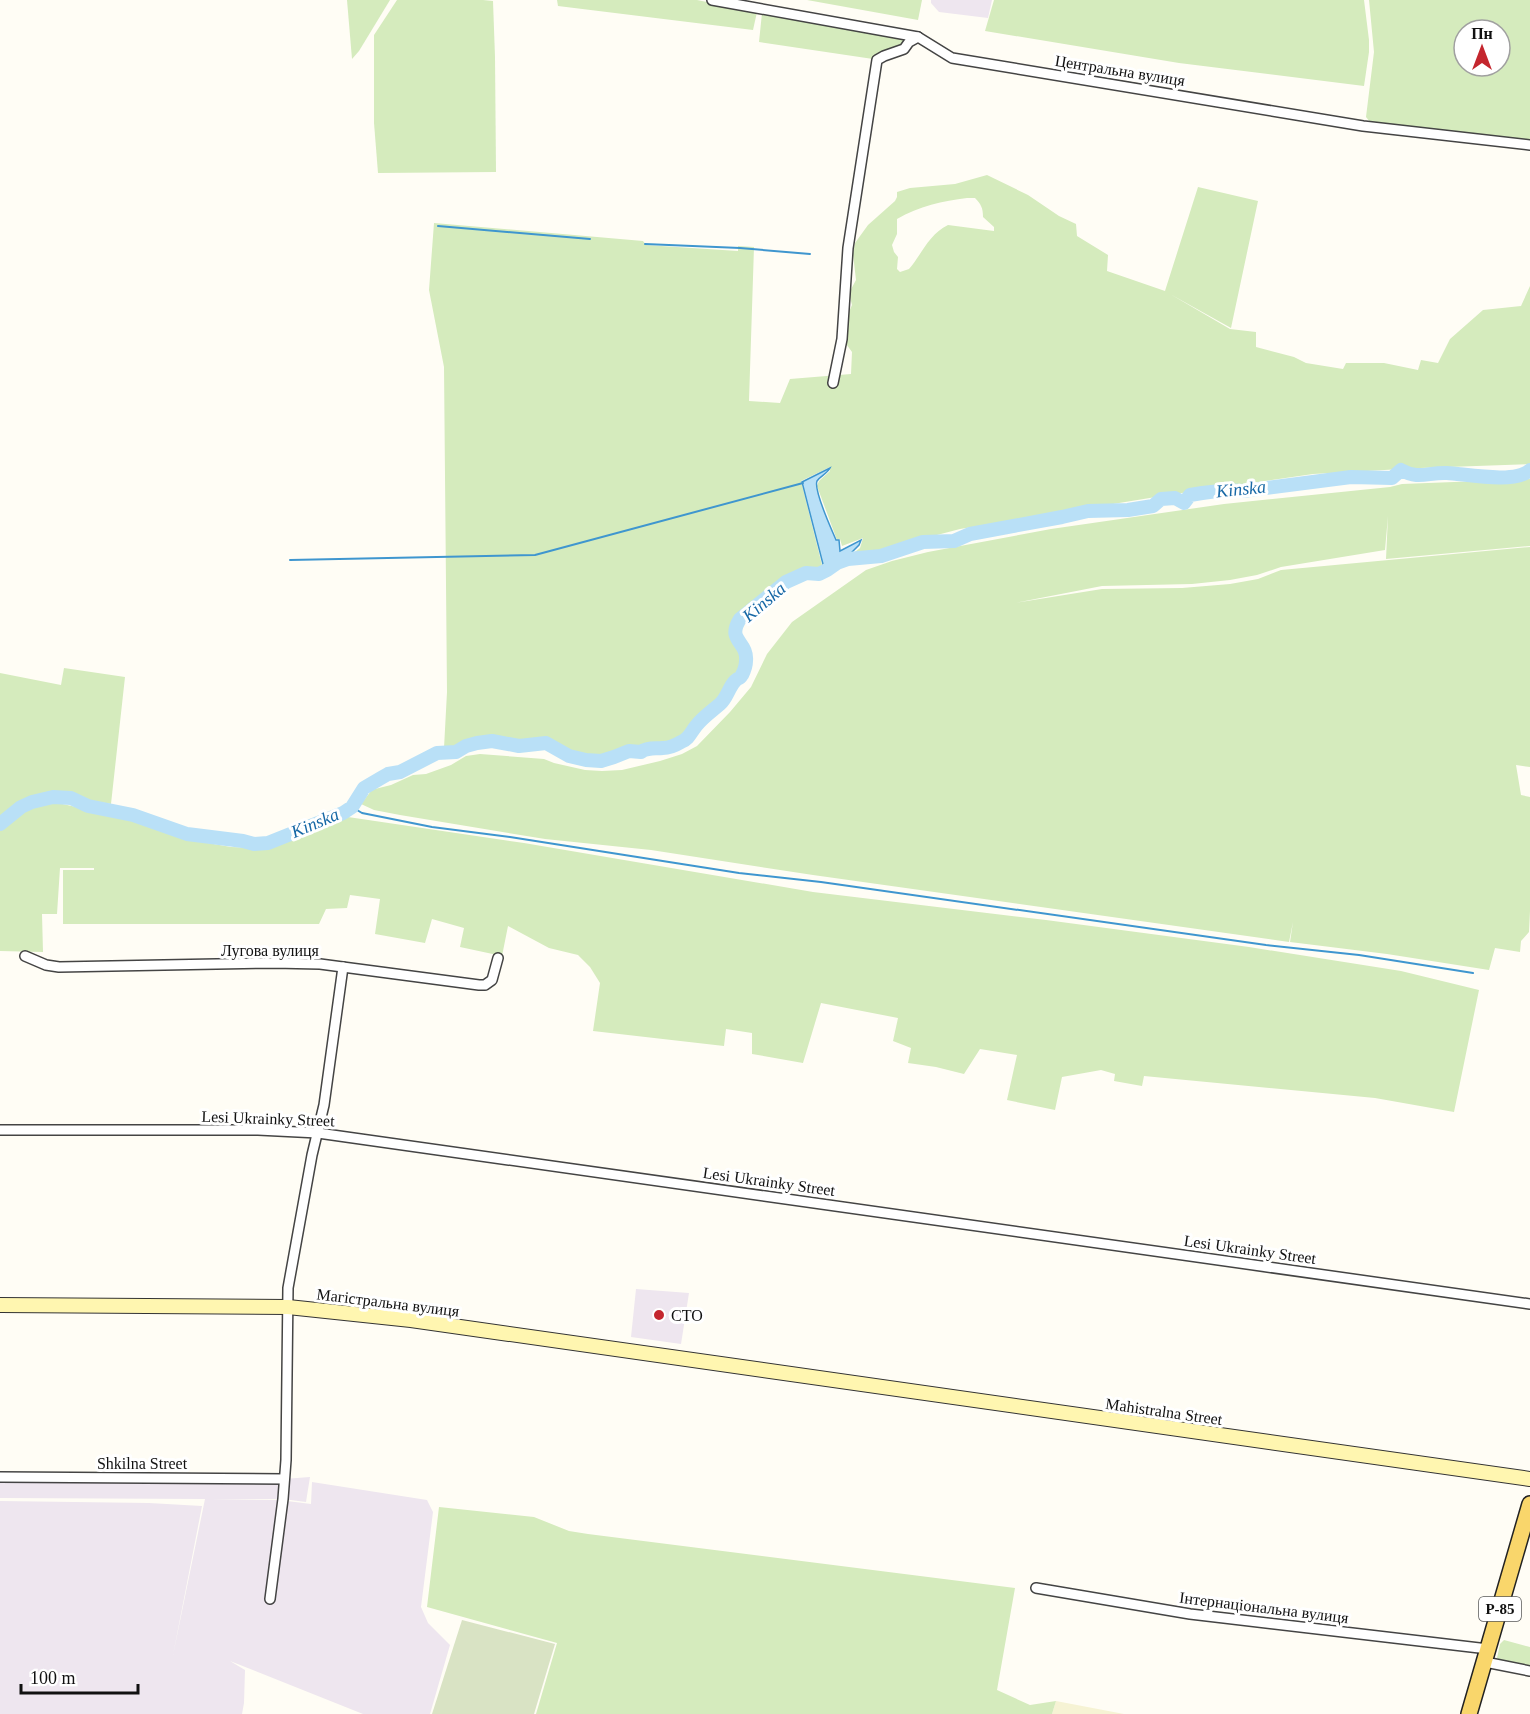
<svg xmlns="http://www.w3.org/2000/svg" width="1530" height="1714" viewBox="0 0 1530 1714" font-family="'Times New Roman',serif">
  <style>
    .industrial { fill: #eee6ef }
    .farmland { fill: #f6f3d4 }
    .green { fill: #d5ebbd; fill-rule: evenodd }
    .cemetery { fill: #d9e3c4 }
    .water { fill: #b9e0f7; stroke: #3f96cf; stroke-width: 1.5 }
    .lines { fill: none; stroke-linecap: round; stroke-linejoin: round }
    .stream { stroke: #3f96cf; stroke-width: 2 }
    .river { stroke: #b9e0f7; stroke-width: 14 }
    .minor-casing { stroke: #444; stroke-width: 12 }
    .secondary-casing { stroke: #333; stroke-width: 16 }
    .primary-casing { stroke: #222; stroke-width: 18 }
    .minor { stroke: #fff; stroke-width: 9 }
    .secondary { stroke: #fff6b0; stroke-width: 14 }
    .primary { stroke: #f9d66b; stroke-width: 15 }
    .poi-dot { fill: #c4262e; stroke: #fff; stroke-width: 2 }
    .labels { text-anchor: middle; stroke-width: 6; stroke-linejoin: round; paint-order: stroke }
    .shield { fill: #fff; stroke: #585858; stroke-width: 1.5 }
    .shield-label { font-size: 15px; font-weight: bold; fill: #111 }
    .street-label { font-size: 16px; fill: #111; stroke: #fff }
    .poi-label { font-size: 16px; fill: #111; stroke: #fff; text-anchor: start }
    .water-label { font-size: 18px; font-style: italic; fill: #1768a6; stroke: #fff }
  </style>
  <rect width="100%" height="100%" fill="#fffdf5"/>
  <g class="industrial">
    <polygon points="931,0 992,0 988,18 939,12 931,3"/>
    <polygon points="636,1289 689,1293 681,1344 631,1337"/>
    <polygon points="0,1477 284,1479 310,1477 306,1502 283,1499 210,1499 279,1500 311,1504 312,1482 427,1500 433,1512 421,1607 428,1623 450,1645 430,1714 363,1714 230,1661 245,1670 244,1703 242,1714 0,1714 0,1501 149,1503 202,1506 173,1655 205,1499 0,1498"/>
  </g>
  <polygon class="farmland" points="1056,1701 1124,1714 1052,1714"/>
  <g class="green">
    <polygon points="347,0 390,0 359,51 352,59"/>
    <polygon points="397,0 483,0 493,1 495,57 496,172 378,173 374,123 374,35"/>
    <polygon points="557,0 697,0 757,12 753,30 558,6"/>
    <polygon points="807,0 922,0 918,20"/>
    <polygon points="994,0 1364,0 1369,40 1369,52 1364,86 1179,63 985,31"/>
    <path d="M1369 0H1530V142L1370 122 1366 117 1374 52ZM1464 30H1500V66H1464Z"/>
    <polygon points="762,13 907,38 900,48 873,59 759,42"/>
    <path d="M987 175 1028 195 1059 216 1076 224 1077 236 1108 255 1107 271 1165 291 1198 187 1258 201 1231 328 1170 294 1230 329 1256 332V347L1294 357 1306 363 1343 369 1346 363H1384L1418 370 1421 360 1438 363 1450 339 1483 310 1521 306 1530 286V464L1420 468 1313 474 1168 495 960 529 864 554 851 555 860 548 863 538 842 546 840 539 837 540 817 486 819 481 830 471V467L801 481 823 569 820 571C816 571 810 570 806 570 788 572 743 608 734 623 731 627 730 632 730 637L744 658 740 672 720 698 681 740 675 742 627 748 613 755 591 757 571 752 551 739 517 742 495 738 444 748 447 692 444 367 429 290 434 223 643 241 646 245 738 251V246L754 247 749 401 780 403 790 379 851 374 852 352 844 341V337L848 326 847 316 852 305 849 293 856 280 853 254 855 243 868 225 895 201 897 197V192L910 188 955 184ZM967 198H975C981 204 983 208 983 217L994 227V231L948 225C929 234 922 254 909 269L900 272 897 269 898 257 894 252 892 245 897 234V219C919 206 943 201 967 198Z"/>
    <polygon points="1530,479 1530,546 1386,559 1388,516 1385,550 1281,567 1257,575 1230,580 1192,584 1102,586 1015,603 1102,589 1182,588 1230,584 1258,579 1281,570 1530,547 1530,767 1516,765 1521,795 1530,797 1530,911 1529,932 1521,941 1520,952 1495,948 1489,970 1387,954 1290,942 1293,922 1289,942 813,875 651,850 545,839 400,815 374,810 361,804 371,791 375,789 391,785 413,775 426,774 451,765 466,756 480,754 544,759 554,763 585,770 602,771 622,770 660,761 682,754 697,746 730,712 751,687 767,654 792,622 866,570 892,561 928,552 1051,529 1224,504 1390,487 1402,484"/>
    <polygon points="64,668 125,677 111,804 54,794 21,801 0,819 0,673 61,685"/>
    <path d="M49 801 135 820 196 841 231 847 259 848 283 841 336 819 348 817 524 843 813 892 1046 920 1249 947 1401 971 1479 990 1454 1112 1375 1098 1144 1076 1142 1086 1114 1081 1115 1074 1101 1070 1062 1077 1055 1110 1007 1100 1017 1055 980 1049 964 1074 936 1067 908 1063 911 1048 893 1041 898 1018 821 1003 803 1063 752 1054V1033L726 1029 724 1046 593 1031 600 983 590 967 578 955 549 948 508 926 502 956 460 947 464 928 432 919 425 943 375 934 380 899 350 895 347 908 326 909 319 924H63V870H94V868H60L57 914H42L43 952 0 951V830C14 817 30 804 49 801Z"/>
    <polygon points="439,1507 534,1517 569,1531 588,1534 1015,1588 997,1690 1030,1705 1056,1701 1052,1714 536,1714 557,1643 427,1607"/>
    <polygon points="1504,1640 1530,1647 1530,1668 1500,1661 1497,1658 1500,1644"/>
  </g>
  <polygon class="cemetery" points="462,1620 555,1644 534,1714 432,1714"/>
  <path class="water" d="M830 468C827 474 820 476 817 481 813 490 832 530 836 540H839L840 551 861 540 859 545 849 555 853 556 854 562C849 564 846 563 841 564 835 565 831 571 825 572L802 482Z"/>
  <g class="lines">
    <g class="stream">
      <polyline points="438,226 590,239"/>
      <polyline points="645,244 740,248 810,254"/>
      <polyline points="290,560 535,555 803,483"/>
      <polyline points="352,807 362,813 432,827 510,837 739,873 821,882 1266,945 1359,955 1473,973"/>
    </g>
    <path class="river" d="M0 824 21 807 32 802 53 797 71 798 88 806 133 815 187 834 243 841 254 844 268 843 343 813 352 807 364 788 381 778 388 774 400 772 437 753 456 752 466 746 477 743 492 741 519 746 546 743 569 756 586 760 601 761 614 757 629 751 641 752C648 747 655 749 663 748 669 748 676 745 681 742 689 739 691 732 696 726 703 717 712 711 720 704 727 698 729 687 735 681 740 676 739 680 742 675 744 671 746 665 746 661 748 641 726 641 740 619L786 582 806 573 819 574 827 570 837 563 848 559 881 556 923 542 954 541 970 534 1062 517 1088 511 1128 510 1153 506 1161 499 1175 498 1184 503 1190 495C1207 492 1226 489 1243 491L1351 477 1392 478 1401 470C1419 480 1428 472 1447 473 1466 474 1515 484 1530 470"/>
    <g class="minor-casing">
      <g id="minor">
        <polyline points="712,0 918,37 952,58 1363,126 1530,145"/>
        <polyline points="833,383 842,339 848,248 877,60 884,56 904,49 909,42 918,37"/>
        <polyline points="25,956 46,965 59,967 274,963 320,964 479,985 485,985 492,980 498,958"/>
        <polyline points="0,1130 258,1130 318,1133 1530,1304"/>
        <polyline points="0,1477 284,1479"/>
        <polyline points="1036,1588 1190,1614 1488,1649"/>
        <polyline points="270,1599 283,1499 286,1460 288,1288 312,1155 324,1105 343,967"/>
        <polyline points="1485,1662 1530,1671"/>
      </g>
    </g>
    <g class="secondary-casing">
      <polyline id="secondary" points="0,1305 288,1307 411,1320 1530,1479"/>
    </g>
    <g class="primary-casing">
      <polyline id="primary" points="1469,1714 1530,1504"/>
    </g>
    <use href="#minor" class="minor"/>
    <use href="#secondary" class="secondary"/>
    <use href="#primary" class="primary"/>
  </g>
  <circle class="poi-dot" cx="659" cy="1315" r="6"/>
  <g class="labels">
    <rect class="shield" x="1479" y="1597" width="42" height="24" rx="4.5"/>
    <g class="shield-label">
      <text x="1500" y="1614">Р-85</text>
    </g>
    <g class="street-label">
      <text transform="translate(1120 70) rotate(9)" y="6">Центральна вулиця</text>
      <text x="270" y="956">Лугова вулиця</text>
      <text transform="translate(268 1118) rotate(2)" y="6">Lesi Ukrainky Street</text>
      <text transform="translate(769 1181) rotate(8)" y="6">Lesi Ukrainky Street</text>
      <text transform="translate(1250 1249) rotate(8)" y="6">Lesi Ukrainky Street</text>
      <text transform="translate(388 1302) rotate(7)" y="6">Магістральна вулиця</text>
      <text transform="translate(1164 1411) rotate(8)" y="6">Mahistralna Street</text>
      <text x="142" y="1469">Shkilna Street</text>
      <text transform="translate(1264 1607) rotate(7)" y="6">Інтернаціональна вулиця</text>
    </g>
    <g class="poi-label">
      <text x="671" y="1321">СТО</text>
    </g>
    <g class="water-label">
      <text transform="translate(1241 489) rotate(-6)" y="6">Kinska</text>
      <text transform="translate(764 602) rotate(-40)" y="6">Kinska</text>
      <text transform="translate(315 823) rotate(-23)" y="6">Kinska</text>
    </g>
  </g>
  <g transform="translate(1482 48)"><circle r="28" fill="#ffffff" stroke="#a0a0a0" stroke-width="1.5"/>
  <path d="M0-4.5L10 22L0 15L-10 22Z" fill="#c4262e"/>
  <text y="-9" font-size="16" font-weight="bold" text-anchor="middle" fill="#111111">Пн</text>
  </g>
  <path d="M21 1684v9h117v-9" fill="none" stroke="#111111" stroke-width="3"/>
  <text x="30" y="1684" font-size="18" fill="#111111" stroke="#ffffff" stroke-width="4.5" paint-order="stroke">100 m</text>
</svg>
